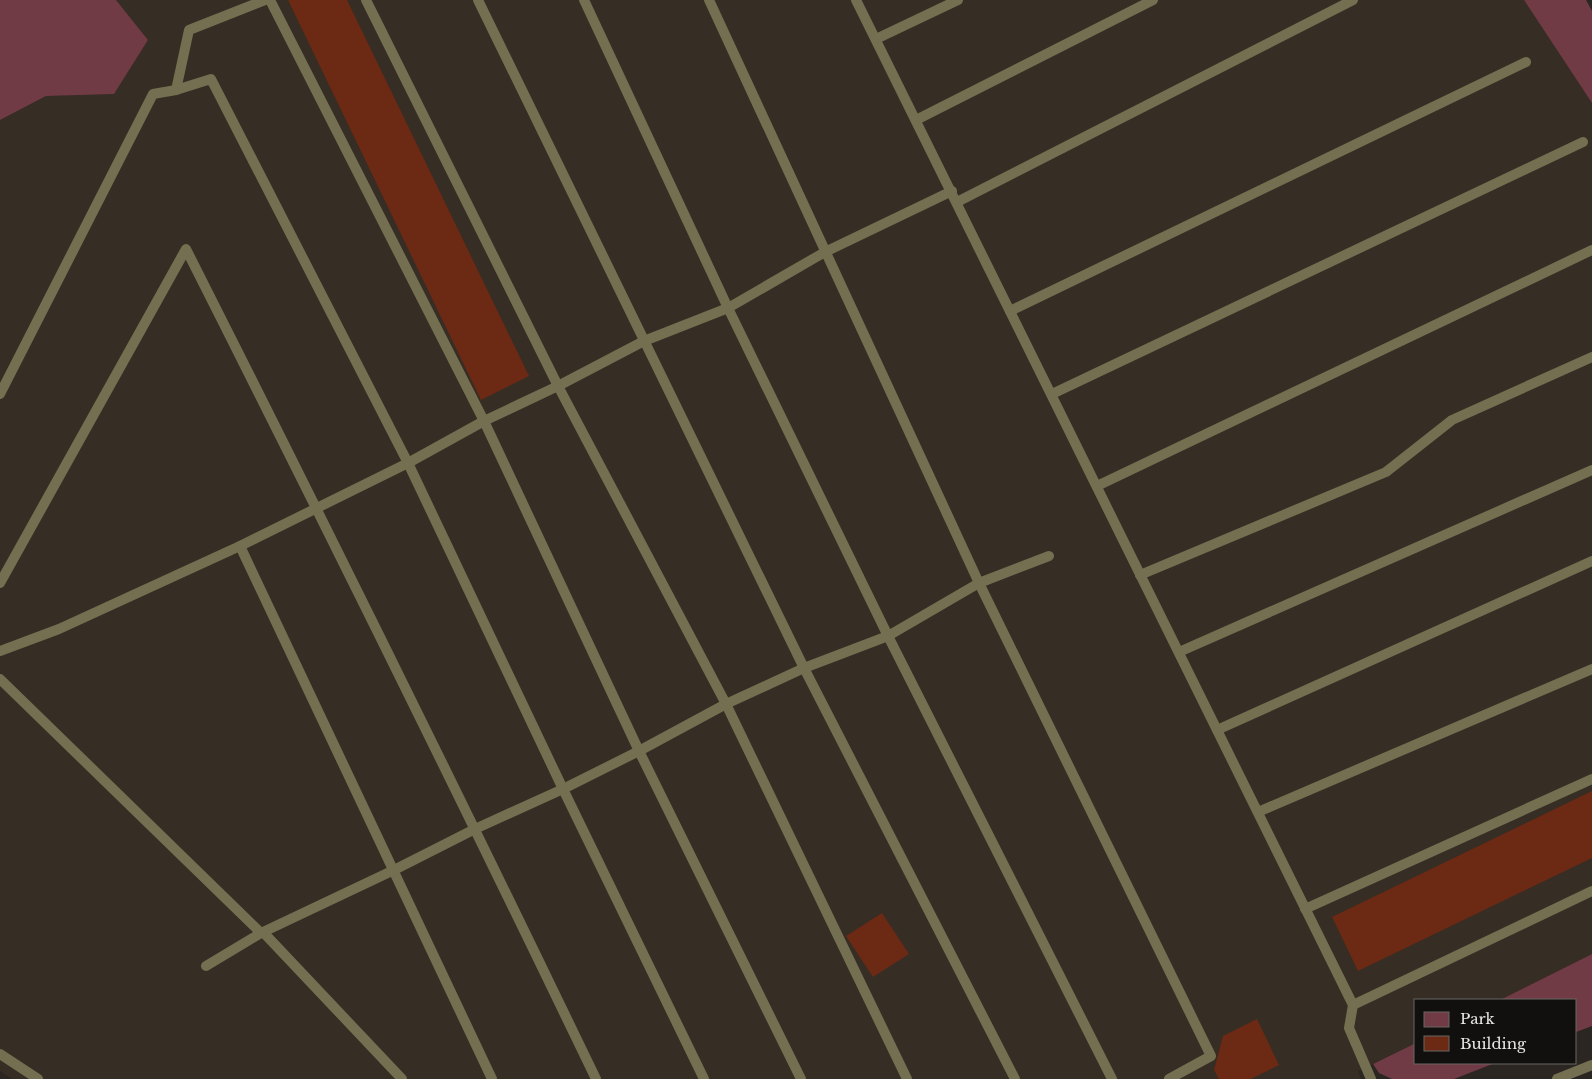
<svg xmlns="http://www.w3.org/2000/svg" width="1592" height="1079" viewBox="0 0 1592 1079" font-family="'Libre Baskerville',serif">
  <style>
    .built { fill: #362d24 }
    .green { fill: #713b46 }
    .building { fill: #6c2914 }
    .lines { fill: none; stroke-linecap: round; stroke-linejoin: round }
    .service { stroke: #746f50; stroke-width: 10 }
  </style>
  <rect width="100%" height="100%" fill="#2b2622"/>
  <polygon class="built" points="116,0 1524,0 1592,103 1592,954 1500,1000 1416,1000 1416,1043 1358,1071 1361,1079 12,1079 0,1071 0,120 46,96 114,94 148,40"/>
  <g class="green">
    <polygon points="0,0 116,0 148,40 114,94 46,96 0,120"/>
    <polygon points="1524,0 1586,0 1592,11 1592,103"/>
    <polygon points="1592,954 1592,1026 1576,1032 1576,1000 1500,1000"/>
    <polygon points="1416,1043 1416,1063 1495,1063 1454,1079 1392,1079 1379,1073 1373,1064"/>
  </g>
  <g class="building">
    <polygon points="288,0 347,0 529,376 481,400"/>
    <polygon points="1592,791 1592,858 1358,971 1332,917"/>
    <polygon points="882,913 909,954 873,977 846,936"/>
    <polygon points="1257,1019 1279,1065 1251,1079 1219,1079 1214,1070 1223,1036"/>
  </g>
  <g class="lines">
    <g class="service">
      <polyline points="270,0 484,421 639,751 801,1079"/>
      <polyline points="366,0 558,386 726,704 907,1079"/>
      <polyline points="478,0 804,668 1015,1079"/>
      <polyline points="584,0 728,308 888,636 1112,1079"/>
      <polyline points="709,0 979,583 1211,1056 1169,1079"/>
      <polyline points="856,0 1353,1005 1349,1028 1371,1079"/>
      <polyline points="876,39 958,0"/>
      <polyline points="176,90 189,30 265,0"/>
      <polyline points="916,120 1153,0"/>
      <polyline points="957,202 1353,0"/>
      <polyline points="1010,311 1526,62"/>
      <polyline points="0,394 153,94 176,90 211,79 408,463 563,789 704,1079"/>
      <polyline points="1052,394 1583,142"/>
      <polyline points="1097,486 1592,250"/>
      <polyline points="240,546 492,1079"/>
      <polyline points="1140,575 1386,472 1452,420 1592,357"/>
      <path d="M0 583 186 249C325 524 462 801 596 1079"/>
      <polyline points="0,651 59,629 240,546 408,463 484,421 558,386 644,341 728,308 825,252 952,191"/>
      <polyline points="1179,652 1592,470"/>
      <polyline points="0,679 261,933"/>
      <polyline points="1217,730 1592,561"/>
      <polyline points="1258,812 1592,669"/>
      <polyline points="1305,909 1592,779"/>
      <polyline points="263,932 402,1079"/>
      <polyline points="206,966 261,933 394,870 475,829 563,789 639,751 726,704 804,668 888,636 979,583 1049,556"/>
      <polyline points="1353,1005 1592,891"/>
      <polyline points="0,1054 38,1079"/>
      <polyline points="1557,1079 1592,1065"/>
    </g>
  </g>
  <rect x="1414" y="999" width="162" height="65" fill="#12100e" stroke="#686663"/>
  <rect x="1424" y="1012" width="25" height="15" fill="#713b46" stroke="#686663"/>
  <text x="1460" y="1024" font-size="15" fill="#e9e6e3">Park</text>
  <rect x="1424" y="1036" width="25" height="15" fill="#6c2914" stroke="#686663"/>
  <text x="1460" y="1049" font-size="15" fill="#e9e6e3">Building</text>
</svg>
